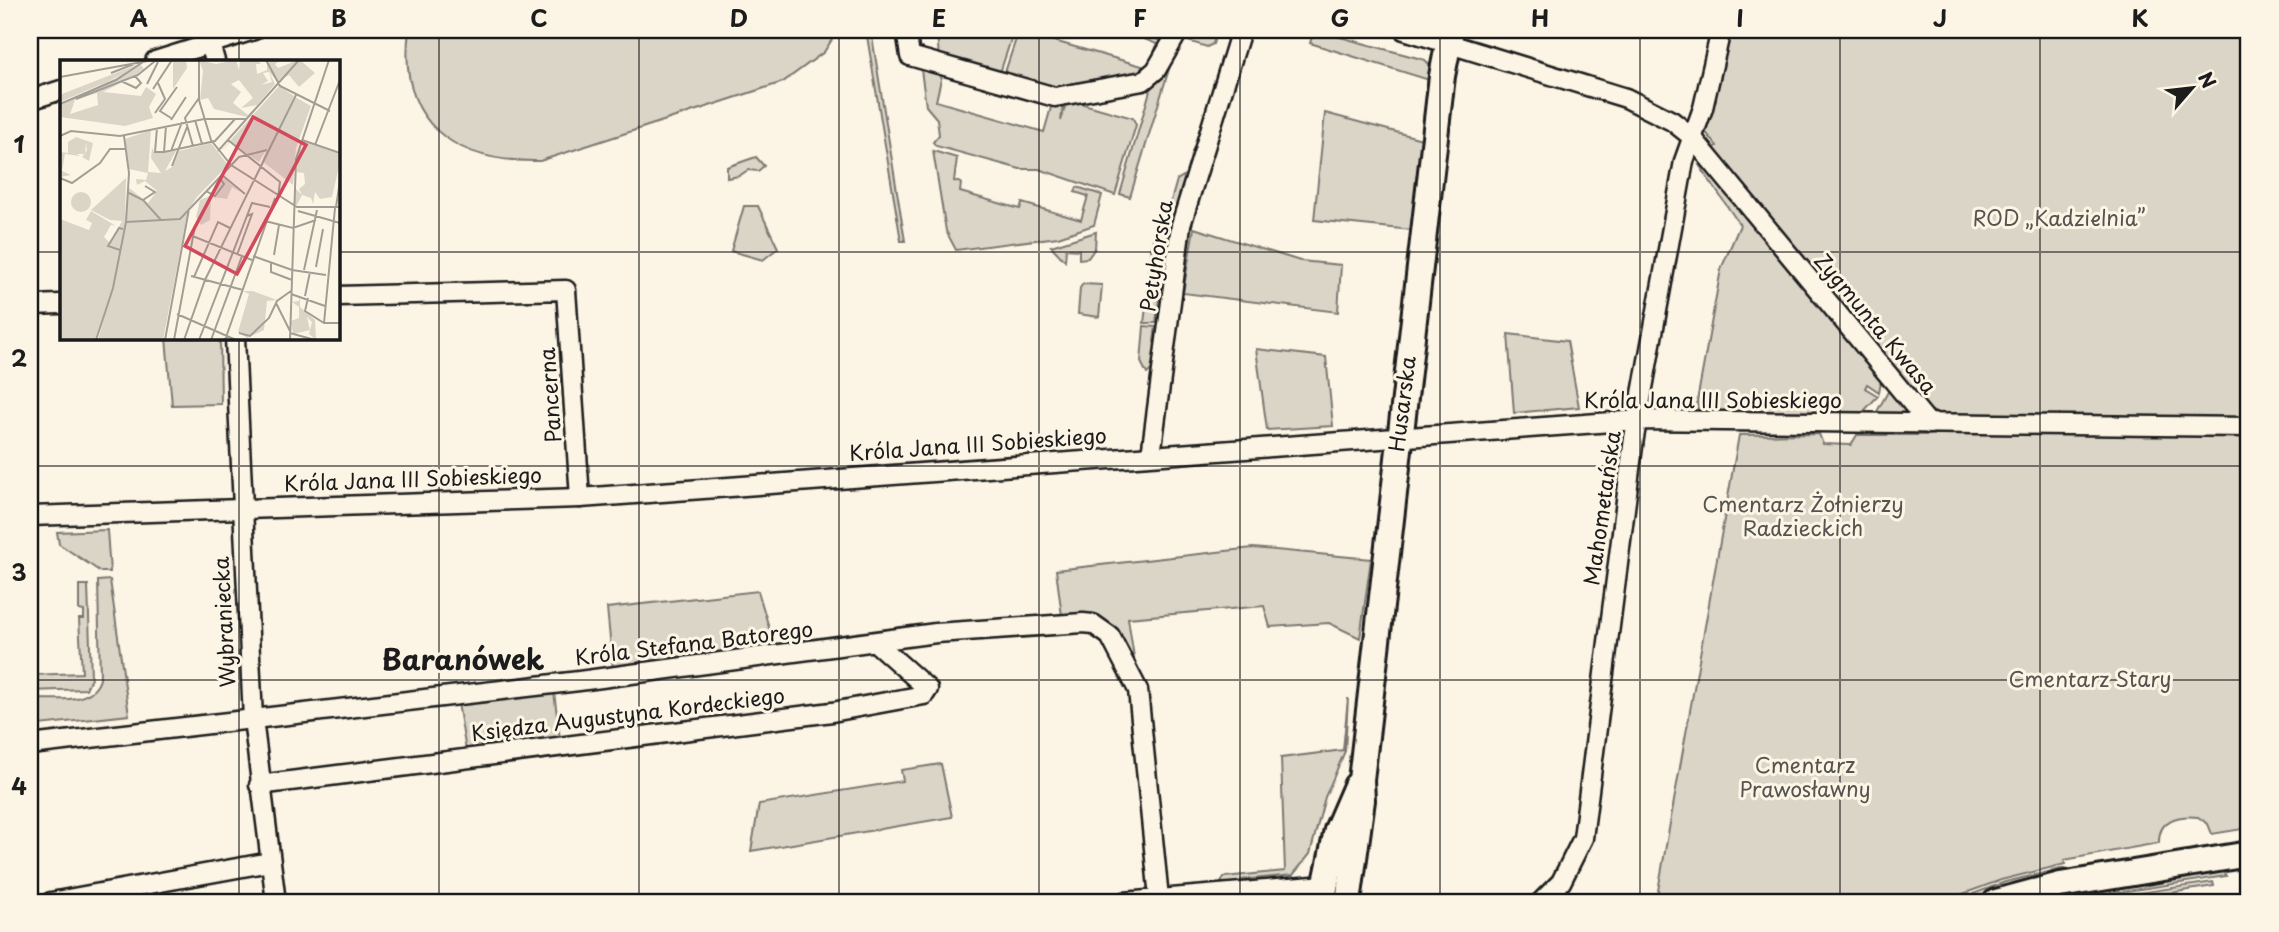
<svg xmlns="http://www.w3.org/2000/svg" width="2279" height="932" viewBox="0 0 2279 932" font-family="'Playpen Sans',sans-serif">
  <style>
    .green { fill: #dbd5c8; stroke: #7c7872; stroke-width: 2 }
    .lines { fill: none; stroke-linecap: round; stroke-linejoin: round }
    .street-casing { stroke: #1c1c1c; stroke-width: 23 }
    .secondary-casing { stroke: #1c1c1c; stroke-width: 30 }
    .street { stroke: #fcf5e5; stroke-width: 18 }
    .secondary { stroke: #fcf5e5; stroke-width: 24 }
    .grid { fill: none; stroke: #1c1c1c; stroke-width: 2; stroke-opacity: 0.55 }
    .labels { text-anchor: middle; stroke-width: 6; stroke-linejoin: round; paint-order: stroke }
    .park-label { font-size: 21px; fill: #555450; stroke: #fcf5e5 }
    .street-label { font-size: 21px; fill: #1c1c1c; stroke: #fcf5e5 }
    .district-label { font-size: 28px; font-weight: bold; fill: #1c1c1c; stroke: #fcf5e5 }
    .inset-road { fill: none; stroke: #a29e95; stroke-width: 2 }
    .view { fill: #d1495b; fill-opacity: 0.15; stroke: #d1495b; stroke-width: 3.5 }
    .inset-edge { fill: none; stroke: #1c1c1c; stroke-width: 3.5 }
    .neatline { fill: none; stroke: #1c1c1c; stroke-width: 2.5 }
    .grid-label { font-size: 23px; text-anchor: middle; font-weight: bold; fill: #1c1c1c }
  </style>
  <rect width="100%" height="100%" fill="#fcf5e5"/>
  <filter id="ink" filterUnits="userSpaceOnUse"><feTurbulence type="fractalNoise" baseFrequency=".0143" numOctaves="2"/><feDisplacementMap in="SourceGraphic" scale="14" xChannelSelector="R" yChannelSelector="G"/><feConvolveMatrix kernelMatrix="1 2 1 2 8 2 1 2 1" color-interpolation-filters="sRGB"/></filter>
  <g filter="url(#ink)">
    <g class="green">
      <path d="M409 30H838L824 52 783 82 540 161C454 163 397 123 409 30Z"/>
      <polygon points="866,30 871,30 905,241 901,241"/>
      <polygon points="937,30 1014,30 999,76 939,59"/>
      <polygon points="1019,30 1042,30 1040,37 1149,68 1157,44 1144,39 1145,35 1164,42 1148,73 1052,92 1003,78"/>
      <polygon points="1186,30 1217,30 1213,44 1207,47 1188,41"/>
      <polygon points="1314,30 1425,60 1429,64 1429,80 1310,43"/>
      <polygon points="1728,30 2249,30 2249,418 1955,418 1936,413 1920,404 1721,169 1713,149 1717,146 1704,130"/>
      <polygon points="1173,56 1130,197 1120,194 1152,84"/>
      <polygon points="921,70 949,73 948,76 942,75 936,101 1044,132 1052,104 1063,107 1061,121 1066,103 1073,101 1133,118 1136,125 1115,195 1039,169 1020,169 936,146 933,142 939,135 937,119 926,106"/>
      <polygon points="1325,113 1422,139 1411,230 1314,220"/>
      <polygon points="933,151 957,158 954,181 961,183 960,192 1020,209 1022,203 1081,220 1088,196 1075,192 1077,187 1102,195 1094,225 1058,237 956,250 946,231"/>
      <polygon points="756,157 764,166 758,171 748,170 739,176 727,178 727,167"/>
      <polygon points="1703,163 1882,376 1879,392 1867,384 1865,388 1878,396 1863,412 1698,412 1697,401 1721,269 1740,225 1699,165"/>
      <polygon points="1190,172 1174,223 1165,222 1177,180"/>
      <polygon points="744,206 758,206 778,248 763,260 731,251"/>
      <polygon points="1162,226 1173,227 1167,233 1165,251 1151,250 1154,234"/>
      <polygon points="1194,228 1300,261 1341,265 1338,312 1183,293"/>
      <polygon points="1096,232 1095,248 1088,258 1079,259 1079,250 1066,249 1065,261 1051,246"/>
      <polygon points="1151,253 1164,254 1160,289 1148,287"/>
      <polygon points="1083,284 1102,285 1099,317 1078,314 1080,288"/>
      <polygon points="1148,291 1160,292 1156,323 1144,323"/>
      <path d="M1144 326 1156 327 1154 342C1161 353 1157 366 1147 374L1141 362Z"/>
      <polygon points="1508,334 1567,341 1579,407 1514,413"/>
      <polygon points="166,338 220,338 221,404 172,405"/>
      <polygon points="1256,349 1326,357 1333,426 1267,430"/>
      <polygon points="1890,388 1914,418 1874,417"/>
      <path d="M1934 432 2249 433V828L2212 834 2208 824 2198 817C2177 815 2158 820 2159 843L2064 860 2065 864 2001 880 1941 902H1656L1739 435 1819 434 1823 444 1851 445 1857 435H1934Z"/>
      <polygon points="107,530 110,572 101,572 59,544 57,532"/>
      <polygon points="1253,548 1371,559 1360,638 1329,623 1270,627 1264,606 1128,618 1135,664 1126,660 1088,617 1062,616 1056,570"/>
      <path d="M110 580 129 715 30 726V699C54 698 92 706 100 679L98 581Z"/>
      <polygon points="79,585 88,585 91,678 86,689 31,691 30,690 30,650 31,675 82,673 79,619 84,619 84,611 79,610"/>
      <polygon points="758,591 776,651 613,670 607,608"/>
      <polygon points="554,692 560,739 466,751 458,703"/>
      <polygon points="1348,698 1345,751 1325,797 1310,854 1293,875 1241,880 1241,885 1219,887 1224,877 1285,871 1281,758 1343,750"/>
      <polygon points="941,764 952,817 751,851 759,804 903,781 901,770"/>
      <polygon points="2065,868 2048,878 1972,902 1952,902 2005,882"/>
      <polygon points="2223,871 2226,876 2055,902 2021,902"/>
      <polygon points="2213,882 2214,886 2139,898 2138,893"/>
    </g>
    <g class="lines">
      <g class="street-casing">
        <g id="street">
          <polyline points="206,30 215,61"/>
          <polyline points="906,30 910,56 1055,97 1143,81 1156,70 1179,30"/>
          <polyline points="1404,30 1626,98 1672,121 1691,136 1929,424"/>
          <polyline points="155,61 254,30"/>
          <polyline points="30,100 61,90"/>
          <polyline points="338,296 566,290 580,498"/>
          <polyline points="30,305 61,304"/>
          <polyline points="235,338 253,719 276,902"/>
          <polyline points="1151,455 1181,225 1241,30"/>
          <polyline points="30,516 580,498 1639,420 2249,427"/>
          <polyline points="30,745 579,681 936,633 1083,623 1093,624 1110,636 1138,690 1159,898"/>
          <polyline points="259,785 832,712 924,695 928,689 875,642"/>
          <polyline points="51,902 270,862"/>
          <polyline points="1124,902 1325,885"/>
          <polyline points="1541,902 1561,882 1583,838 1634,438 1684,161 1703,108 1721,30"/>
        </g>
      </g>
      <g class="secondary-casing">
        <g id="secondary">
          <polyline points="1322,902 1337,830 1356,786"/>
          <polyline points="1348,902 1362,800 1361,780 1442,76 1451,30"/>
          <polyline points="1996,902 2060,885 2249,854"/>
        </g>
      </g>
      <use href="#street" class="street"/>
      <use href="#secondary" class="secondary"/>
    </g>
  </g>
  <path class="grid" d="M239 30V61M439 30V902M639 30V902M839 30V902M1039 30V902M1240 30V902M1440 30V902M1640 30V902M1840 30V902M2040 30V902M30 252H61M338 252H2249M239 338V902M30 466H2249M30 680H2249"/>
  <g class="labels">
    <g class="park-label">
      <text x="2059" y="226">ROD „Kadzielnia”</text>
      <text x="1803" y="512">Cmentarz Żołnierzy<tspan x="1803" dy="24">Radzieckich</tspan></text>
      <text x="2090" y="687">Cmentarz Stary</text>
      <text x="1805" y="773">Cmentarz<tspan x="1805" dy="24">Prawosławny</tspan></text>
    </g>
    <g class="street-label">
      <text transform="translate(1157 256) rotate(-81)" y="7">Petyhorska</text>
      <text transform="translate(1875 324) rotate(50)" y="7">Zygmunta Kwasa</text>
      <text transform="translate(551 395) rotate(-94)" y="7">Pancerna</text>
      <text x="1713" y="408">Króla Jana III Sobieskiego</text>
      <text transform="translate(1403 404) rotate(-83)" y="7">Husarska</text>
      <text transform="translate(978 445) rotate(-4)" y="7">Króla Jana III Sobieskiego</text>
      <text transform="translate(413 480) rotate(-2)" y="7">Króla Jana III Sobieskiego</text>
      <text transform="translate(1603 508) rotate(-82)" y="7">Mahometańska</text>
      <text transform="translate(225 622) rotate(-93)" y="7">Wybraniecka</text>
      <text transform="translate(694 644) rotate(-7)" y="7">Króla Stefana Batorego</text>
      <text transform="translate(628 715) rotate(-7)" y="7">Księdza Augustyna Kordeckiego</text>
    </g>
    <g class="district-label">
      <text x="463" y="670">Baranówek</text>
    </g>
  </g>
  <g transform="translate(60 60)">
    <rect width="280" height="280" fill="#fcf5e5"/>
    <path d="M113 0H126L127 8 113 29ZM139 0 156 4 176 0 179 10 180 0H197L201 4H196L197 14 207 10V0H221L215 4 218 8 238 0 218 22 209 12 203 13 208 21 201 25 212 22 209 12 215 24 187 57 154 49 148 38 140 40 143 11ZM179 20 193 38 181 48 197 45 188 55 173 43 181 32 171 24ZM240 0 255 13 239 27 229 15 224 18ZM81 3 56 18 0 42 2 34ZM81 5 84 9 78 14 43 32 81 36 86 27 96 34 89 47 93 58 65 66 0 57V45ZM37 33 38 45 10 54 15 40ZM219 26 234 36 223 60 235 37 251 46 236 88 233 125 202 101 207 88 199 102 170 82 160 92ZM91 70 88 112 101 113 91 98 92 88 94 92 116 91 105 111 112 107 119 91 151 83 168 105 137 137 121 161 128 151 103 280H38L53 225 36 280H0V159L29 170 32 163 26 160 31 151 56 166 51 165 44 177 50 183 62 161 50 160 31 150 66 118 65 162 68 127 88 143 97 131 85 121 77 125 76 119 86 120 88 113 69 109 65 79ZM16 77 33 83 29 101 22 97 27 90 26 83 25 94H17L20 96 5 94 2 111 11 115 0 117V92L8 93V82ZM243 81 280 94V102L272 137 260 139 255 132 253 144 251 138 242 135 237 145 242 147 235 144V134L236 129 242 135 239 129 245 124 244 113 236 112V122L237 97 240 87 242 97 246 87ZM162 116 180 132 172 127 167 139 152 137 165 142 151 137 150 160 141 165 136 157 140 140 150 136ZM11 142a10 10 0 1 1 20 0a10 10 0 1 1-20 0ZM183 231H193L217 240 207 241 204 270 187 278 178 272 189 234ZM240 236V247L255 260 256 280 249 274 252 262 247 257 250 270 233 274 231 261 239 258V247L232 242 239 241Z" fill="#dbd5c8" fill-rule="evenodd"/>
    <path class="inset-road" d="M139 0V40L151 80 171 105 237 147H280M206 0 220 26 270 51M51 13 74 4M0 17 93 0M61 21 76 28 81 23 75 16M87 24 98 2M93 29 112 0M16 39 78 15 95 1 110 0M0 44 56 20 86 0M95 53 105 39 98 23M111 58 100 51 117 27M111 60 126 37M135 60 142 84M97 68 95 92H104L155 81 175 59M0 76 11 71 60 76 144 59H186M168 80 220 122 218 138M242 80 280 93M255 85 280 20M133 86 125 58 139 38M111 91 122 62M158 91 239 0M104 92 106 66M112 106 127 67M162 115 185 134M0 118 12 123 40 103 50 89H66M146 131 155 136 164 124 159 117M67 132 83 140 101 160M83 140 95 132 85 126M276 147 280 121M238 151 280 163M205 161 233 168 256 160M66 162 120 159 179 97 207 90M130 175 192 200M60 190 48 186 59 168 63 169M177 195 192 154 187 156M214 195 219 165M193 196 232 210 266 215M211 203V212L232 220M256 207 263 169M244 210 257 150M131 216 183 230M134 217 158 162 170 168M231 234 265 246M245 236 250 212M248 238 245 251 264 263H280V280M216 243 230 271M117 254 176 280M264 263 275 148M179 273 190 276 209 258 217 241 231 231M230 273 255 280M36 280 53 228 66 162 69 113 64 76M105 280 129 149M114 280 135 166M124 280 145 220 236 35M139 280 192 143 210 147M151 280 182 196M165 280 215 138M230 280 236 99 269 0"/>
    <path class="view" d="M193 57 246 85 177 214 125 186Z"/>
    <rect width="280" height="280" class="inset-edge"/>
  </g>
  <rect width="2279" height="932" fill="none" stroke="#fcf5e5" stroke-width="77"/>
  <g transform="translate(2192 88) rotate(62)" stroke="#fcf5e5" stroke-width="5" paint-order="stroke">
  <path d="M0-5L12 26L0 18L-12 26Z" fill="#1c1c1c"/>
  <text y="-10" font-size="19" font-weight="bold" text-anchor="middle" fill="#1c1c1c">N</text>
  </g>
  <rect x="38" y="38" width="2202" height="856" class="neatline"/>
  <g class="grid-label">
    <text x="139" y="27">A</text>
    <text x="339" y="27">B</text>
    <text x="539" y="27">C</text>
    <text x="739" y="27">D</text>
    <text x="939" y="27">E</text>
    <text x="1140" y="27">F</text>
    <text x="1340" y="27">G</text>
    <text x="1540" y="27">H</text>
    <text x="1740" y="27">I</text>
    <text x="1940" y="27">J</text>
    <text x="2140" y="27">K</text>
    <text x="19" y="153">1</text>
    <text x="19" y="367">2</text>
    <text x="19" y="581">3</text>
    <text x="19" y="795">4</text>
  </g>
</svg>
